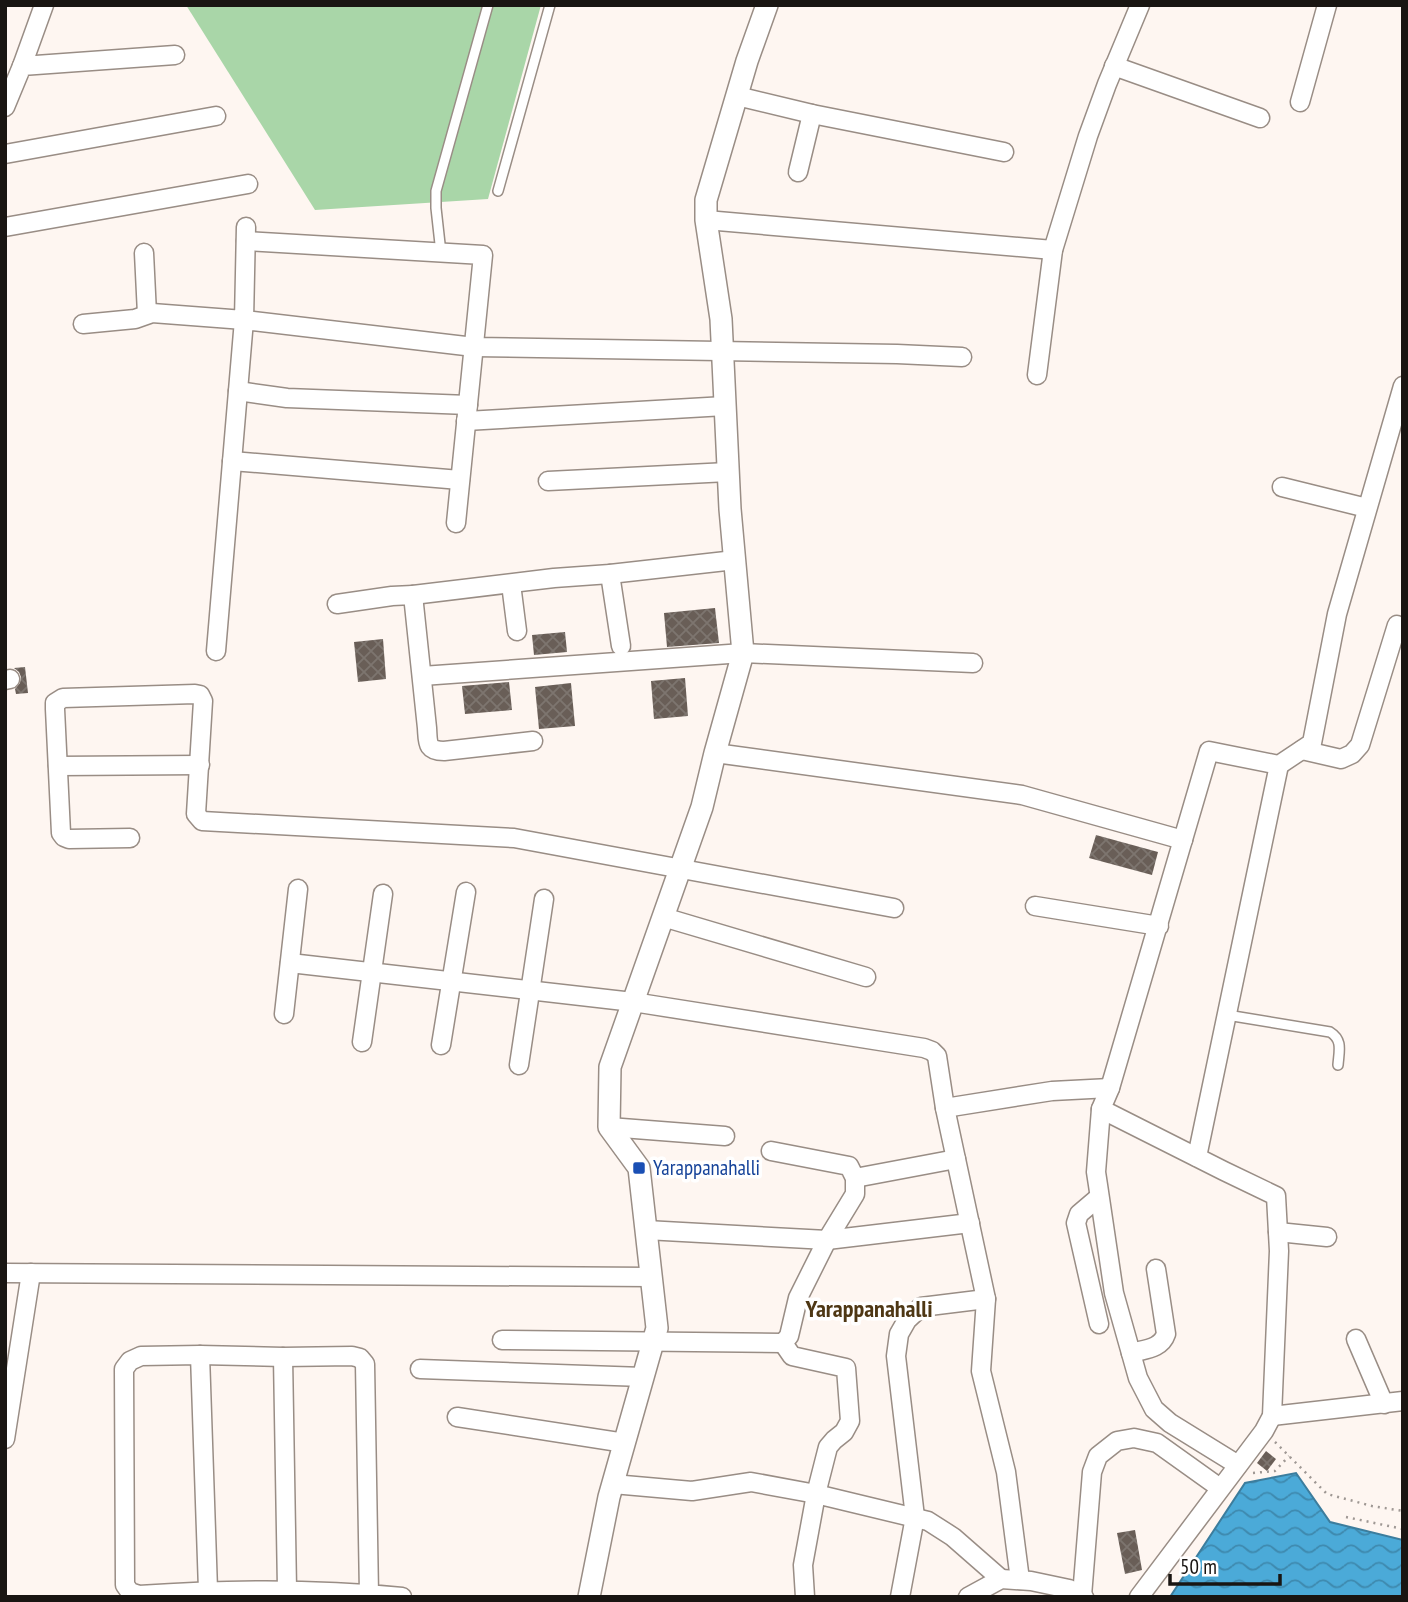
<svg xmlns="http://www.w3.org/2000/svg" width="1408" height="1602" viewBox="0 0 1408 1602" font-family="'PT Sans Narrow',sans-serif">
  <style>
    .grass { fill: #a9d6a8 }
    .water { fill: url(#water-waves); stroke: #3c7d9d; stroke-width: 2 }
    .building { fill: url(#building-cross-hatch) }
    .lines { fill: none; stroke-linecap: round; stroke-linejoin: round }
    .service-casing { stroke: #998d85; stroke-width: 12 }
    .minor-casing { stroke: #998d85; stroke-width: 21 }
    .tertiary-casing { stroke: #998d85; stroke-width: 24 }
    .path { stroke: #9f9894; stroke-width: 2.5; stroke-dasharray: 2 5; stroke-linecap: butt }
    .service { stroke: #fff; stroke-width: 9 }
    .minor { stroke: #fff; stroke-width: 18 }
    .tertiary { stroke: #fff; stroke-width: 21 }
    .transit-dot { fill: #1a4fb4; stroke: #fff; stroke-width: 2.5 }
    .labels { text-anchor: middle; stroke-width: 7; stroke-linejoin: round; paint-order: stroke }
    .transit-label { font-size: 21px; fill: #164399; stroke: #fff; text-anchor: start }
    .quarter-label { font-size: 24px; font-weight: bold; fill: #4e3714; stroke: #fff }
  </style>
  <defs>
    <pattern id="water-waves" width="16" height="10" patternUnits="userSpaceOnUse" patternTransform="scale(1.75)"><rect width="16" height="10" fill="#4baad8"/><path d="M0 5q4-4 8 0t8 0" fill="none" stroke="#3e89ae"/></pattern>
    <pattern id="building-cross-hatch" width="8" height="8" patternUnits="userSpaceOnUse" patternTransform="scale(1.75)"><rect width="8" height="8" fill="#695e57"/><path d="M0 0l8 8M0 8l8-8" fill="none" stroke="#7d756f"/></pattern>
  </defs>
  <rect width="100%" height="100%" fill="#fef6f1"/>
  <polygon class="grass" points="186,5 541,5 488,199 315,210"/>
  <polygon class="water" points="1296,1473 1330,1522 1403,1540 1403,1597 1170,1597 1245,1483"/>
  <g class="building">
    <polygon points="715,608 719,643 667,647 664,613"/>
    <polygon points="565,632 567,652 534,655 532,635"/>
    <polygon points="383,639 386,679 358,682 354,642"/>
    <polygon points="25,667 28,693 16,694 15,689 20,683 21,677 19,672 14,668"/>
    <polygon points="685,678 688,716 654,719 651,681"/>
    <polygon points="509,682 512,710 465,714 462,686"/>
    <polygon points="571,683 575,726 539,729 535,687"/>
    <polygon points="1096,835 1158,852 1152,875 1089,858"/>
    <polygon points="1266,1451 1276,1459 1267,1471 1257,1463"/>
    <polygon points="1135,1530 1142,1570 1125,1574 1117,1533"/>
  </g>
  <g class="lines">
    <g class="service-casing">
      <g id="service">
        <polyline points="498,191 550,5"/>
        <polyline points="441,253 436,208 436,191 488,5"/>
        <path d="M1227 1015 1330 1032C1343 1040 1339 1051 1338 1065"/>
      </g>
    </g>
    <g class="minor-casing">
      <g id="minor">
        <polyline points="22,66 44,5"/>
        <polyline points="1114,66 1260,118"/>
        <polyline points="737,96 812,114 1004,152"/>
        <polyline points="1300,102 1327,5"/>
        <polyline points="5,107 22,66 175,55"/>
        <polyline points="5,154 216,116"/>
        <polyline points="798,172 812,114"/>
        <polyline points="706,220 1053,250"/>
        <polyline points="5,227 248,184"/>
        <polyline points="246,241 483,255 456,523"/>
        <polyline points="144,253 147,314"/>
        <polyline points="83,324 135,319 152,313 244,320 246,227"/>
        <polyline points="1037,375 1053,250 1088,136 1107,84 1140,5"/>
        <polyline points="238,391 287,398 468,405"/>
        <polyline points="466,421 725,406"/>
        <polyline points="232,461 460,480"/>
        <polyline points="548,481 728,472"/>
        <polyline points="1282,487 1367,508"/>
        <polyline points="610,574 621,646"/>
        <polyline points="511,584 517,631"/>
        <polyline points="413,595 554,578 610,574 735,560"/>
        <path d="M337 604 392 596 413 595 427 728C428 742 426 751 444 751L533 741"/>
        <polyline points="216,651 244,320 474,347 897,354 962,357"/>
        <polyline points="422,676 743,653 973,663"/>
        <polyline points="5,680 10,679"/>
        <polyline points="1302,750 1341,759 1352,754 1360,745 1397,625"/>
        <polyline points="715,753 1022,795 1183,840"/>
        <polyline points="58,766 200,765"/>
        <polyline points="130,838 69,839 64,837 61,833 55,709 55,703 63,698 195,694 200,695 203,701 196,814 202,821 514,838 894,908"/>
        <polyline points="1035,906 1159,926"/>
        <polyline points="663,917 866,977"/>
        <polyline points="290,963 633,1002 924,1048 932,1051 937,1056 945,1108 986,1299 981,1371 1006,1472 1020,1580"/>
        <polyline points="284,1014 298,889"/>
        <polyline points="362,1042 383,894"/>
        <polyline points="441,1045 466,892"/>
        <polyline points="519,1065 544,899"/>
        <polyline points="945,1108 1052,1091 1110,1088"/>
        <polyline points="1101,1109 1096,1172 1098,1185 1114,1293 1138,1378 1154,1409 1170,1423 1238,1465"/>
        <polyline points="609,1127 725,1136"/>
        <polyline points="1197,1157 1279,765"/>
        <polyline points="855,1178 956,1159"/>
        <polyline points="646,1230 827,1240 970,1223"/>
        <polyline points="1278,1232 1327,1237"/>
        <polyline points="5,1273 651,1277"/>
        <polyline points="1099,1324 1076,1223 1079,1214 1099,1197"/>
        <polyline points="1356,1339 1384,1404"/>
        <polyline points="502,1340 783,1343 789,1336 798,1298 827,1240 855,1194 855,1178 849,1166 771,1151"/>
        <path d="M1131 1353C1145 1349 1161 1349 1166 1334L1156 1269"/>
        <polyline points="200,1355 208,1590"/>
        <polyline points="283,1357 287,1589"/>
        <polyline points="420,1369 643,1377"/>
        <polyline points="1272,1416 1403,1401"/>
        <polyline points="457,1417 625,1443"/>
        <polyline points="5,1439 31,1273"/>
        <polyline points="613,1484 692,1491 751,1482 816,1494 828,1447 834,1440 844,1432 850,1421 846,1368 792,1356 783,1343"/>
        <path d="M369 1594 365 1364 360 1358 352 1356 283 1357 200 1355 141 1356 130 1361 124 1369 125 1585 130 1592 139 1595C227 1589 314 1588 402 1597"/>
        <polyline points="1082,1596 1092,1472 1098,1456 1117,1441 1134,1438 1157,1443 1220,1488"/>
        <polyline points="805,1597 803,1565 816,1494 928,1521 953,1537 1001,1579"/>
        <polyline points="900,1597 915,1517 896,1356 899,1334 907,1320 921,1307 986,1299"/>
        <polyline points="968,1597 1001,1579 1031,1581 1069,1589 1084,1597"/>
        <polyline points="1139,1597 1264,1431 1272,1416 1279,1251 1276,1196 1224,1171 1101,1109 1110,1088 1209,751 1279,765 1312,743 1337,614 1403,386"/>
      </g>
    </g>
    <g class="tertiary-casing">
      <polyline id="tertiary" points="589,1597 609,1497 657,1328 639,1168 609,1127 610,1067 702,807 715,753 743,653 730,509 721,319 706,220 706,200 747,61 767,5"/>
    </g>
    <g class="path">
      <polyline points="1275,1442 1327,1494 1372,1506 1403,1511"/>
      <polyline points="1253,1473 1275,1471 1289,1456"/>
      <polyline points="1346,1517 1403,1529"/>
    </g>
    <use href="#service" class="service"/>
    <use href="#minor" class="minor"/>
    <use href="#tertiary" class="tertiary"/>
  </g>
  <rect class="transit-dot" x="632" y="1161" width="14" height="14" rx="3.5"/>
  <g class="labels">
    <g class="transit-label">
      <text x="653" y="1175">Yarappanahalli</text>
    </g>
    <g class="quarter-label">
      <text x="869" y="1317">Yarappanahalli</text>
    </g>
  </g>
  <rect width="1408" height="1602" fill="none" stroke="#191512" stroke-width="14"/>
  <path d="M1170 1574v10h110v-10" fill="none" stroke="#191512" stroke-width="3.5"/>
  <text x="1180" y="1574" font-size="21" fill="#191512" stroke="#ffffff" stroke-width="5" paint-order="stroke">50 m</text>
</svg>
